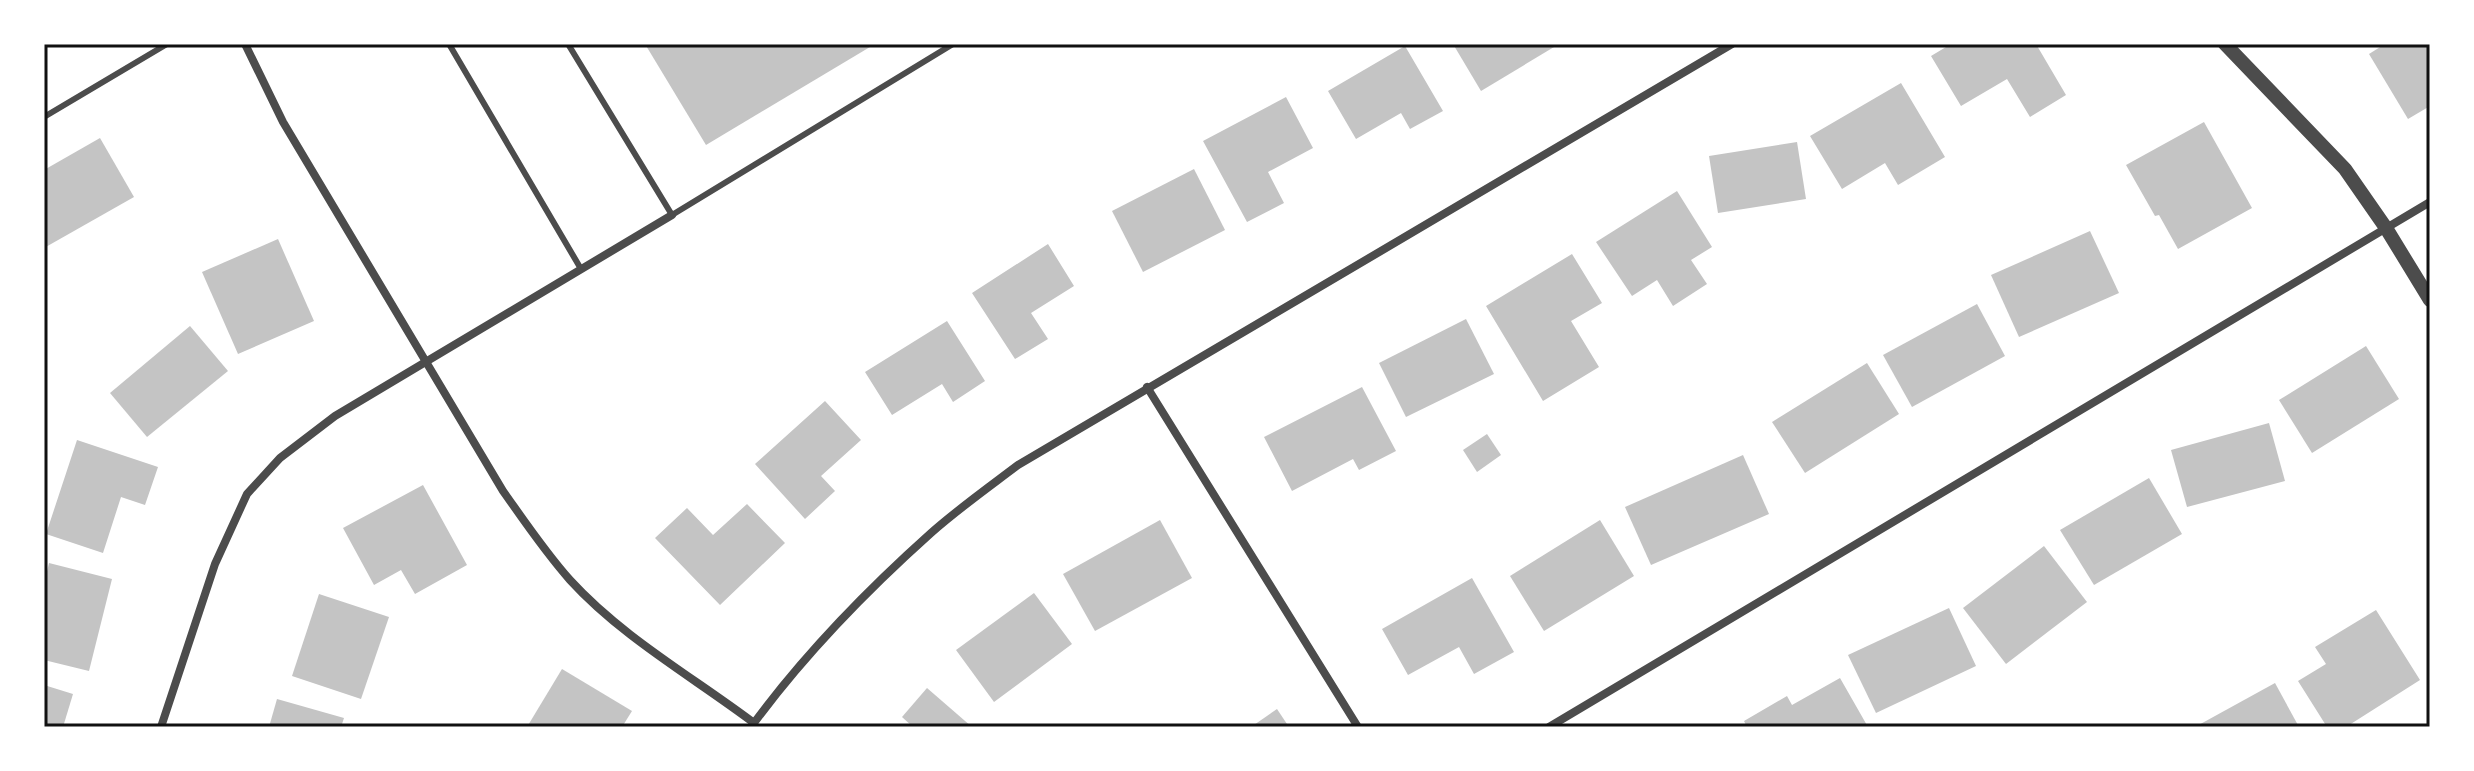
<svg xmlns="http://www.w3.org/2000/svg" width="2474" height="771" viewBox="0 0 2474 771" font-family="'Zilla Slab',serif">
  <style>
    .building { fill: #c4c4c4 }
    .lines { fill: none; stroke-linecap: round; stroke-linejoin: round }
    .service { stroke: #4c4c4c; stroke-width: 6 }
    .minor { stroke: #4c4c4c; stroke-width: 8 }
    .tertiary { stroke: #4c4c4c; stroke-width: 14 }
    .neatline { fill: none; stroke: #111; stroke-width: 3 }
  </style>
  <rect width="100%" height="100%" fill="#fff"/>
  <g class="building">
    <polygon points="645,44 875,44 706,145"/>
    <polygon points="1453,44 1559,44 1481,91"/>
    <polygon points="1951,44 2036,44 2066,95 2030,117 2007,79 1961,106 1931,56"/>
    <polygon points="2385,44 2430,44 2430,106 2408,119 2369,54"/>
    <polygon points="1405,46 1443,111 1410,129 1401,113 1356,139 1328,91"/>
    <polygon points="1901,83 1945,157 1898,185 1885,163 1842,189 1810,136"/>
    <polygon points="1286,97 1313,148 1268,172 1284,203 1247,222 1203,141"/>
    <polygon points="2204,122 2252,208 2178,249 2159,215 2155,216 2126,165"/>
    <polygon points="100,138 134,197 44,248 44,170"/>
    <polygon points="1797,142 1806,199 1718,213 1709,156"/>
    <polygon points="1194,169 1225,230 1143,272 1112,211"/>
    <polygon points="1677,191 1712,247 1691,260 1707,284 1673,306 1657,280 1632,296 1596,242"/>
    <polygon points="2090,231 2119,293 2019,337 1991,275"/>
    <polygon points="278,239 314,321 238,354 202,272"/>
    <polygon points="1048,244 1074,286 1031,313 1048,339 1015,359 972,293"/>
    <polygon points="1572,254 1602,303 1571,321 1599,367 1543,401 1486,306"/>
    <polygon points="1977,304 2005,356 1912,407 1883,355"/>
    <polygon points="1466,319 1494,374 1406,417 1379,363"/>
    <polygon points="947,321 985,381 953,402 942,384 892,415 865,372"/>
    <polygon points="190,326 228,371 147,437 110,393"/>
    <polygon points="2366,346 2399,399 2312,453 2279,400"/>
    <polygon points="1867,363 1899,414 1805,473 1772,422"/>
    <polygon points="1362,387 1396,451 1359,470 1353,459 1292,491 1264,437"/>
    <polygon points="825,401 861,440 821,476 835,491 805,519 755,464"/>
    <polygon points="2269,423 2285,481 2187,507 2171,450"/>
    <polygon points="1487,434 1501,455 1477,472 1463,450"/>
    <polygon points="77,440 158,467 145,505 121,497 103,553 46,534"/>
    <polygon points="1743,455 1769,514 1651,565 1625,507"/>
    <polygon points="2149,478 2182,534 2094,585 2060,530"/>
    <polygon points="423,485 467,565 415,594 401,570 374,585 343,528"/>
    <polygon points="747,504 785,543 720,605 655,538 687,508 713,535"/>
    <polygon points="1160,520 1192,578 1095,631 1063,574"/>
    <polygon points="1600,520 1634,576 1544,631 1510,576"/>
    <polygon points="2044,546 2087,602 2006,664 1963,608"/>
    <polygon points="49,563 112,579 89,671 44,660 44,584"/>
    <polygon points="1472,578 1514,652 1474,674 1459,647 1408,675 1382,629"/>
    <polygon points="1034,593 1072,644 994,702 956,650"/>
    <polygon points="319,594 389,617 361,699 292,676"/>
    <polygon points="1949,608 1976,666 1876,713 1848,655"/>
    <polygon points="2376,610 2420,680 2346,727 2327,727 2298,681 2326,664 2315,647"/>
    <polygon points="562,669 632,711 622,727 527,727"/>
    <polygon points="1840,678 1868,727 1747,727 1744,721 1787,696 1792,705"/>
    <polygon points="2275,683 2299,727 2195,727"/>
    <polygon points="44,685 73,694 63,727 44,727"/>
    <polygon points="927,688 972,727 913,727 902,717"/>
    <polygon points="277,699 344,718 341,727 269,727"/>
    <polygon points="1277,709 1289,727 1251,727"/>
  </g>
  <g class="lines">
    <g class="service">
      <polyline points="449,44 581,269"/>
      <polyline points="568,44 672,215 953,44"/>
      <polyline points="44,117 167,44"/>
    </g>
    <g class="minor">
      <path d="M245 44 283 122 503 491C525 522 545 552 570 580 622 637 693 677 754 723"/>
      <polyline points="1147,387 1358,727"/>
      <polyline points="161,727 215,564 247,494 280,458 335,416 672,215"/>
      <path d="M751 727C803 656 865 592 931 533 958 509 989 487 1018 465L1732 44"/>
      <polyline points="1549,727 2430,202"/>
    </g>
    <polyline class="tertiary" points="2225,44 2345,169 2386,228 2430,300"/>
  </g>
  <rect width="2474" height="771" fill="none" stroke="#ffffff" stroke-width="92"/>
  <rect x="46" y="46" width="2382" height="679" class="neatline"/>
</svg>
